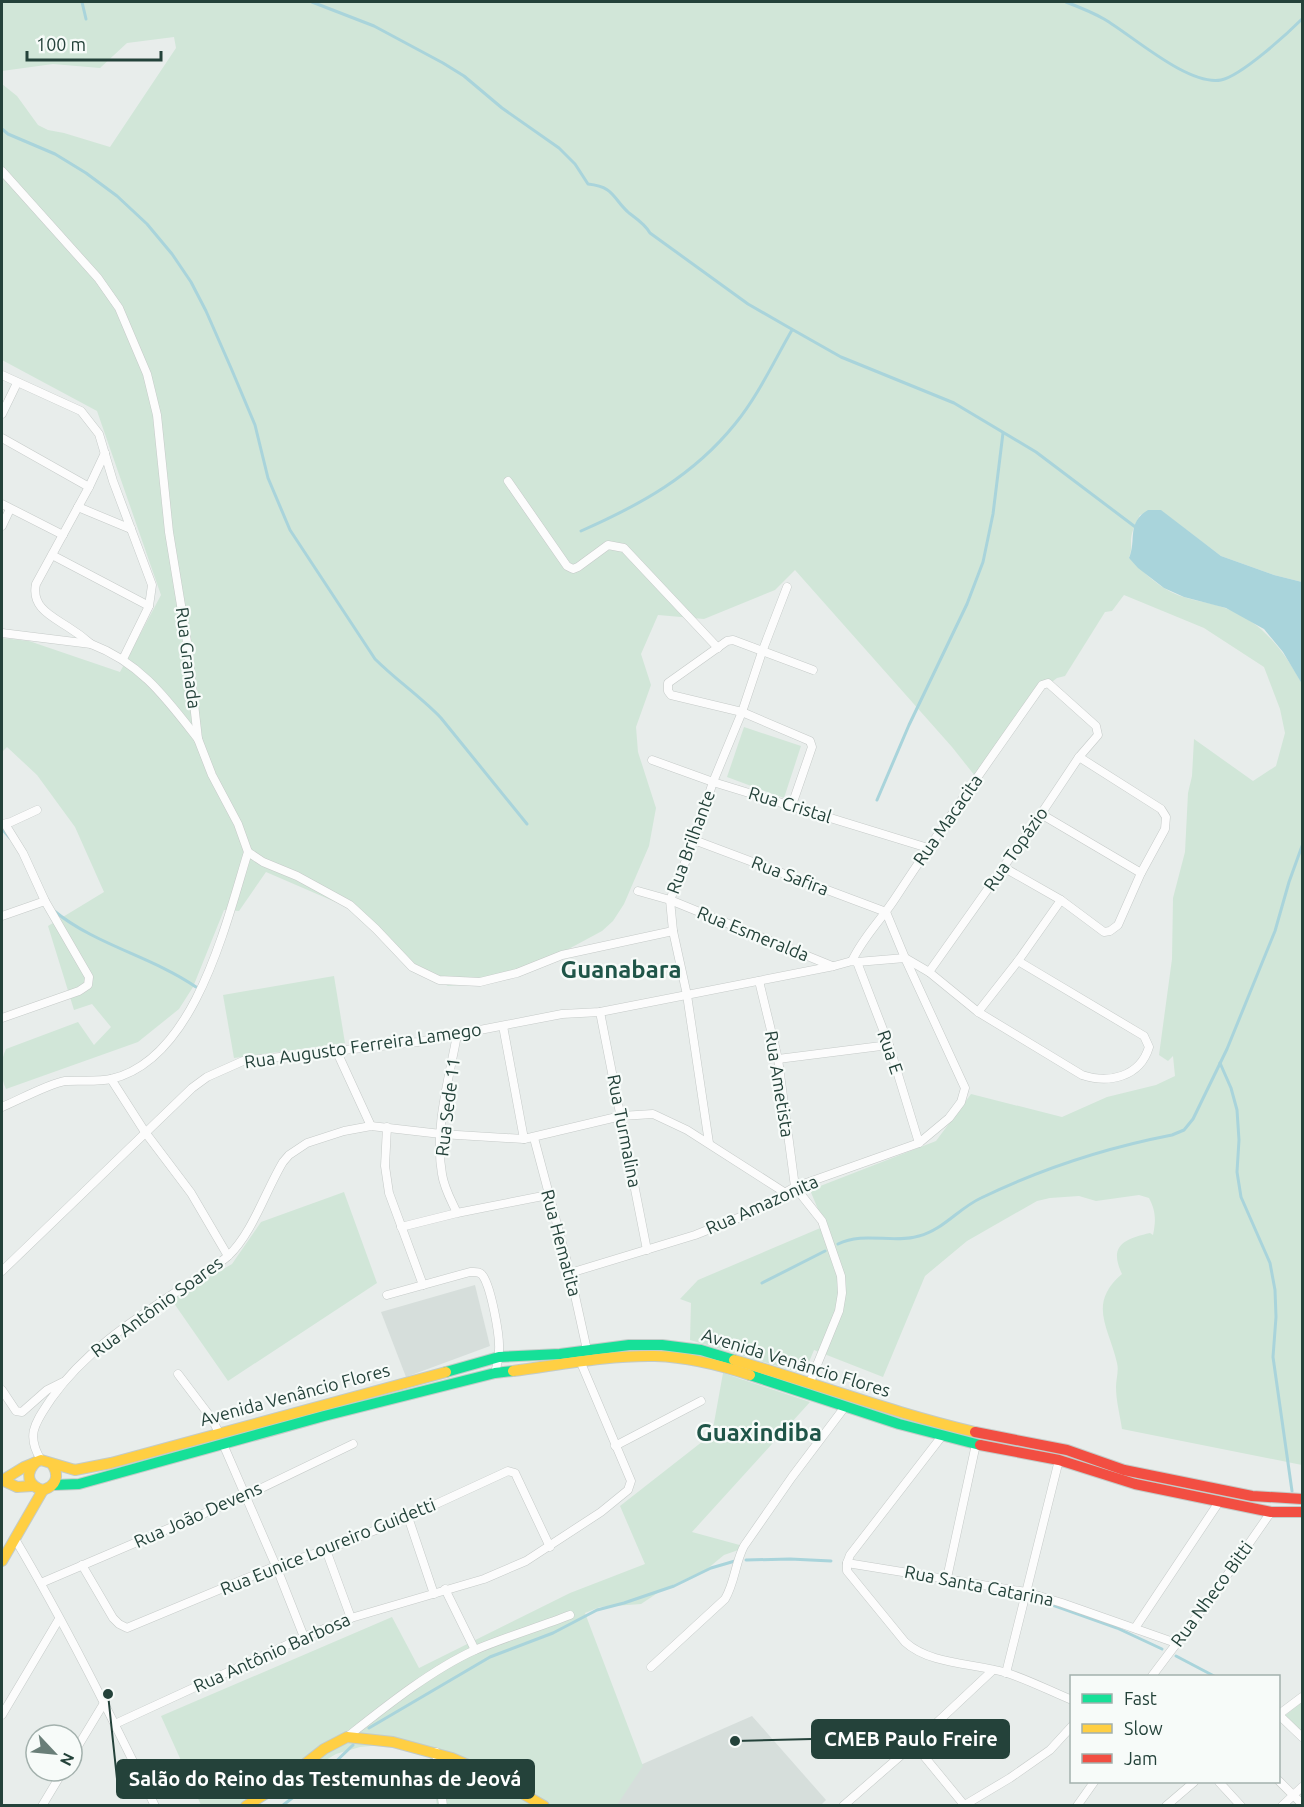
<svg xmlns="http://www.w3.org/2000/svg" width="1304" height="1807" viewBox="0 0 1304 1807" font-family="Ubuntu,sans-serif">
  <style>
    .built { fill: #d6dedb }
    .green { fill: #d1e6d8 }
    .water { fill: #a9d4db }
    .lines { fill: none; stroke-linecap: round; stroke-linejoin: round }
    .stream { stroke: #a9d4db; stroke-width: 3 }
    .street-casing { stroke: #c5cac8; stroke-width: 9 }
    .fast-casing { stroke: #c3cbc8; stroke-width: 12 }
    .slow-casing { stroke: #c3cbc8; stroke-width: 12 }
    .jam-casing { stroke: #c3cbc8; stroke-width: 12 }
    .street { stroke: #fcfcfc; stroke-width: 8 }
    .fast { stroke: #16e098; stroke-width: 10 }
    .slow { stroke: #ffcf43; stroke-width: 10 }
    .jam { stroke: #f24e42; stroke-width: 10 }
    .labels { text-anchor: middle; stroke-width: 4.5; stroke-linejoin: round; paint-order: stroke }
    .street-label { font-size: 18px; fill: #24423a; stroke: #f7fbf9 }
    .district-label { font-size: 24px; font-weight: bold; fill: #1f5548; stroke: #f7fbf9 }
    .leader { fill: none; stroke: #24423a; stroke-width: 2 }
    .callout-dot { fill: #24423a; stroke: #f7fbf9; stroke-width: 2 }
    .callout { fill: #24423a; stroke: #24423a; stroke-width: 2 }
    .callout-label { font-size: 20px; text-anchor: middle; font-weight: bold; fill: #fff }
  </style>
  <rect width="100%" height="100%" fill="#e8edeb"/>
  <g class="built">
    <polygon points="475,1285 490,1346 406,1377 381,1312"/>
    <polygon points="752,1716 826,1800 820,1806 609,1806 638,1766"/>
  </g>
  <g class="green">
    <path d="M2 2H1302V582L1274 575 1221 556 1160 510 1140 515C1136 523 1132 530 1131 539 1131 547 1132 550 1129 558 1140 568 1151 580 1164 588 1182 600 1206 601 1225 608 1262 621 1284 651 1302 684V1465L1122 1429C1120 1415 1116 1401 1116 1387 1116 1379 1119 1371 1117 1363 1109 1327 1087 1304 1122 1274 1108 1245 1125 1239 1150 1233L1153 1235C1156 1221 1156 1211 1149 1198L1139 1195 1096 1201 1079 1196 1050 1198 1037 1201 967 1241 925 1276 883 1377 814 1350 804 1374 690 1340 691 1303 680 1299 698 1280 825 1226 810 1190 936 1141 971 1094 1062 1117 1107 1097 1156 1085 1175 1076 1173 1056 1168 1061 1159 1055 1172 959 1173 898 1185 852 1188 793 1192 776 1194 739 1253 781 1276 766 1285 733 1280 709 1264 667 1204 628 1124 595 1112 611 1105 612 1065 676 1057 678 1045 687 979 781 952 747 795 570 775 590 704 619 658 615 641 654 651 685 636 727 638 752 656 808 649 846 624 904 613 921 602 931 563 952 481 983 448 986 409 964 354 910 266 872 239 911 224 910 193 987 179 1009 138 1042 6 1089C0 1076 0 1061 6 1049L78 1022 94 1045 111 1027 92 1004 74 1010 48 926 104 892 75 827 37 775 7 747 2 752V638L29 641 120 672 161 595 97 411 2 360V84L17 96 38 125 48 130 64 133 110 147 176 48 174 37 127 43 100 68 53 64 2 71Z"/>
    <polygon points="744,727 801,746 784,798 727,777"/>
    <polygon points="334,976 345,1043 234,1058 223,995"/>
    <polygon points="344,1192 377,1283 228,1381 171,1299 232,1264 261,1222"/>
    <polygon points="723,1373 810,1402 692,1532 747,1547 724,1555 707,1569 662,1590 641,1604 600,1607 585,1613 643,1766 617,1805 437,1805 428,1747 392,1744 360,1747 336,1754 253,1803 254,1805 201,1805 161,1716 392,1617 419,1668 570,1593 645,1564 620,1506 712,1434"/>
    <polygon points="1302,1702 1302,1735 1283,1717"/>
  </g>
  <path class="water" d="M1148 510H1161L1221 556 1274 575 1302 582V684L1283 652 1264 629 1226 608 1184 597 1164 588 1138 568 1129 558C1137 540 1126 523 1148 510Z"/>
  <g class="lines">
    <g class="stream">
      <polyline points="82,2 86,19"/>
      <path d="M312 2 374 26 443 63 464 76 502 108 559 148 575 164 588 184C615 187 612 198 629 213 637 219 645 224 650 233L748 304 788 327 841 357 954 403 1036 452 1138 529"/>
      <path d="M1066 2C1079 7 1092 12 1104 19 1133 36 1188 86 1221 80 1241 76 1287 34 1302 19"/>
      <path d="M2 129 8 134 55 154 86 173 117 196 147 224 172 254 191 282 206 311 231 368 255 425 268 478 290 530 375 659C396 680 421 697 441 718L527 824"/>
      <path d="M581 531C640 505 693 476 735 424 758 396 774 361 792 330"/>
      <polyline points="877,800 909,725 967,604 983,562 993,514 1003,433"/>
      <polyline points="2,829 10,838"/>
      <path d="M53 910C95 945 151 956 196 987"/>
      <polyline points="1220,1063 1231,1088 1237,1110 1239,1140 1237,1172 1241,1197 1270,1263 1275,1290 1276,1317 1273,1357 1292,1491"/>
      <path d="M838 1244C864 1231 892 1244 919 1236 943 1230 959 1208 981 1198 1043 1168 1105 1148 1172 1135L1184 1130 1193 1119 1227 1049 1275 931 1289 882 1302 846"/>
      <polyline points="762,1283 825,1251"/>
      <polyline points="746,1560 790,1559 831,1561"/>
      <polyline points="1030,1597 1117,1628 1162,1649"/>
      <polyline points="1176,1656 1214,1676"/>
      <polyline points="369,1728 490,1657 553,1633 597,1610 624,1603 674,1586 711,1568 735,1561"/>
      <polyline points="282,1806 322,1775 353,1745"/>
    </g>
    <g class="street-casing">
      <g id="street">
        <polyline points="2,171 98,278 119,308 147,374 157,415 169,532 187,642 198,739 212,775 238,824 248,852 263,862 297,876 350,905 376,929 412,967 439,980 480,982 517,973 562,955 673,931"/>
        <polyline points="2,375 81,411 99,434 113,481 152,585 149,606 123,659"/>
        <polyline points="2,414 17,383"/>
        <polyline points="2,438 89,487"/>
        <polyline points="508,481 567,566 573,569 578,567 608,545 624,548 718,648"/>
        <polyline points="2,504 63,535"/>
        <polyline points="78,507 131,529"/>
        <polyline points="2,526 10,509"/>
        <polyline points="52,555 149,606"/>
        <path d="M2 633 91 644C141 663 166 698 198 739"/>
        <path d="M91 644C84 638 76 632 68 627 51 616 31 607 36 584L89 487 105 453"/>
        <polyline points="652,760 713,782 928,848"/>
        <polyline points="792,805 812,747 810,741 742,712 671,695 668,691 668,683 727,641 733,640 813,670"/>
        <polyline points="1041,814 1141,873"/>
        <polyline points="3,824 11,822 37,810"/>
        <polyline points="1003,867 1061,900 1104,932 1110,931 1118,925 1141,873 1165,829 1166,817 1161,809 1079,757"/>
        <polyline points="638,891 670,900 832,966"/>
        <polyline points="2,916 45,901"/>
        <path d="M852 961C863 937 882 919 896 897 943 825 993 755 1042 685L1048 683 1096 726 1098 735 1079 757 1041 814 929 972"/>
        <polyline points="857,962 889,1045 919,1143"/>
        <polyline points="759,981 778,1059 795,1187 822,1221 841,1276 842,1293 839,1311 810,1382"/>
        <polyline points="600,1012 647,1250"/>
        <polyline points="978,1012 1018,961 1061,900"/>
        <polyline points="2,1018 79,991 88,985 89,977 45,901 23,853 5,824"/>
        <polyline points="503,1026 524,1139"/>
        <path d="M457 1035C449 1079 434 1129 442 1174 444 1188 451 1200 457 1213"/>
        <polyline points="336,1050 371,1126"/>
        <polyline points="778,1059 889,1045"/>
        <polyline points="111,1079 145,1132 191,1193 228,1256"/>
        <path d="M2 1107C19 1100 48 1084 65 1081 80 1080 97 1082 111 1079 195 1060 226 923 248 852"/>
        <polyline points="387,1127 385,1166 389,1193 423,1285"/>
        <polyline points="534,1138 570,1273 587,1350"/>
        <polyline points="709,1143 687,995 673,931 670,900 694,840 713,782 742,712 762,652 787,587"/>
        <polyline points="401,1227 457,1213 548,1195"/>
        <path d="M2 1271 192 1088 207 1077 243 1061 418 1042 562 1014 600 1012 834 966 852 961 857 962 905 958 929 972 978 1012 1082 1075C1109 1084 1140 1077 1149 1047L1144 1036 1018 961"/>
        <polyline points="570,1273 695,1235 748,1214 795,1187 919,1143 949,1118 961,1102 965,1088 905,958 886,912 694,840"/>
        <path d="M387 1295 470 1272C475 1272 480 1271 483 1276 491 1288 500 1335 499 1350 499 1358 497 1365 495 1373"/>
        <polyline points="178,1374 212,1419 219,1433"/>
        <polyline points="2,1390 16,1411 22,1412 47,1390 63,1382"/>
        <path d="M942 1436 850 1555 847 1563V1571L905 1642C930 1665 975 1663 1007 1673 1029 1680 1050 1691 1072 1700"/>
        <polyline points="223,1444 276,1566 304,1637"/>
        <polyline points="615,1446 701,1401"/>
        <path d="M41 1460C25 1434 36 1422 51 1399 84 1352 132 1321 179 1290 195 1279 213 1269 228 1256 252 1234 266 1190 283 1162L289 1155 307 1143 344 1131 371 1126 441 1134 524 1139 621 1116 653 1114 687 1130 784 1192"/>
        <polyline points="408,1517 434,1594"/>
        <path d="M15 1539C66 1625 111 1716 155 1806"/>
        <polyline points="326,1550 351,1618"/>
        <polyline points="847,1563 1026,1592 1062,1603 1176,1643"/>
        <polyline points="82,1565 113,1618 119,1624 127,1628 276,1566 326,1550 408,1517 508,1471 515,1473 550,1547"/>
        <polyline points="947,1578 976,1444"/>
        <polyline points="41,1583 245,1496 353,1444"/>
        <polyline points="445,1589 475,1650"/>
        <polyline points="1135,1628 1219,1502"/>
        <path d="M651 1667 725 1599C735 1582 735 1563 744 1546L792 1477 844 1408"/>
        <polyline points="1006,1673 1059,1460"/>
        <polyline points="1152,1676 1216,1591 1271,1512"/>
        <polyline points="2,1715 59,1619"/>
        <polyline points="1278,1715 1302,1697"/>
        <polyline points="1279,1715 1302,1737"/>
        <polyline points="115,1724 304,1637 351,1618 484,1579 526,1561 601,1512 628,1490 631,1481 581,1363"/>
        <path d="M347 1737C385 1707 431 1670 475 1650 506 1637 539 1627 570 1615"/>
        <polyline points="914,1744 965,1806"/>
        <polyline points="436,1752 443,1806"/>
        <polyline points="72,1756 104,1703"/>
        <polyline points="1278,1780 1302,1804"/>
        <polyline points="1219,1782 1241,1806"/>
        <polyline points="42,1806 63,1771"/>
        <polyline points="843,1806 914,1744 993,1670"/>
        <polyline points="963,1806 1010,1778 1050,1750 1072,1726"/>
        <polyline points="1077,1806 1094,1782"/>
        <polyline points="1166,1806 1194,1782"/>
        <polyline points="1282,1806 1302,1787"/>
      </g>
    </g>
    <g class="fast-casing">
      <g id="fast">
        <polyline points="446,1372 499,1357 560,1354 629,1345 662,1345 701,1350 734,1360"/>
        <polyline points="750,1375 899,1424 980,1445"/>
        <polyline points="54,1485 79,1484 324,1416 495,1373 513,1371"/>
      </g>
    </g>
    <g class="slow-casing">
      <g id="slow">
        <path d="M734 1360C815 1383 893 1413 975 1432"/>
        <path d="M513 1371C559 1365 608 1355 655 1356 687 1357 720 1365 750 1375"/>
        <path d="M36 1462C25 1473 27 1486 43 1490 56 1486 60 1476 52 1464"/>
        <polyline points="2,1480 17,1487 32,1486"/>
        <polyline points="3,1480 24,1467 41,1460 75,1470 111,1463 446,1372"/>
        <polyline points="2,1561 43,1490"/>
        <polyline points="246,1806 273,1789 324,1749 347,1737 393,1742 452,1758 487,1773 544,1806"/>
      </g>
    </g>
    <g class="jam-casing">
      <g id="jam">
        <polyline points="975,1432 1067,1450 1124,1470 1252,1496 1302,1499"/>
        <polyline points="980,1445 1059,1460 1135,1484 1271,1512 1302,1512"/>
      </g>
    </g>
    <use href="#street" class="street"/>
    <use href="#fast" class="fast"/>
    <use href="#slow" class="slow"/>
    <use href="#jam" class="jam"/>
  </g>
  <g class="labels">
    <g class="street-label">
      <text transform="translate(188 658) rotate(83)" y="6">Rua Granada</text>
      <text transform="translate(790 805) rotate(17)" y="6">Rua Cristal</text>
      <text transform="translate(948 820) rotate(-55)" y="6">Rua Macacita</text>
      <text transform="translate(691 842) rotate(-70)" y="6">Rua Brilhante</text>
      <text transform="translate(1016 849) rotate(-55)" y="6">Rua Topázio</text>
      <text transform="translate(790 876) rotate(21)" y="6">Rua Safira</text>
      <text transform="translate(753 934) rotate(22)" y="6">Rua Esmeralda</text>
      <text transform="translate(363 1046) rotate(-8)" y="6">Rua Augusto Ferreira Lamego</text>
      <text transform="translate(890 1052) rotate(71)" y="6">Rua E</text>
      <text transform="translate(779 1084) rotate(81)" y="6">Rua Ametista</text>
      <text transform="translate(448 1107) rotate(-83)" y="6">Rua Sede 11</text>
      <text transform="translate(624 1131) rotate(79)" y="6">Rua Turmalina</text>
      <text transform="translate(762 1205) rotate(-24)" y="6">Rua Amazonita</text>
      <text transform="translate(561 1243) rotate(75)" y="6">Rua Hematita</text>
      <text transform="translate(157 1307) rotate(-36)" y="6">Rua Antônio Soares</text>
      <text transform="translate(796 1363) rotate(17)" y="6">Avenida Venâncio Flores</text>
      <text transform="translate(295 1395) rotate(-15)" y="6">Avenida Venâncio Flores</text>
      <text transform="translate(198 1515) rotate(-24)" y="6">Rua João Devens</text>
      <text transform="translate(328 1547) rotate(-22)" y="6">Rua Eunice Loureiro Guidetti</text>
      <text transform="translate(979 1586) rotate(11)" y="6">Rua Santa Catarina</text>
      <text transform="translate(1212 1594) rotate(-54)" y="6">Rua Nheco Bitti</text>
      <text transform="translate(272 1653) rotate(-24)" y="6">Rua Antônio Barbosa</text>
    </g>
    <g class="district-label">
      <text x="621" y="978">Guanabara</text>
      <text x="759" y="1441">Guaxindiba</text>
    </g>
  </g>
  <path class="leader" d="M735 1741L812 1739M108 1694L117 1779"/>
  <g class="callout-dot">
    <circle cx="735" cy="1741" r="6"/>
    <circle cx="108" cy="1694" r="6"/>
  </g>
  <g class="callout">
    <rect x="812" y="1720" width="197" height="38" rx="6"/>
    <rect x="117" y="1760" width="417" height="38" rx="6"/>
  </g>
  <g class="callout-label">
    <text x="911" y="1746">CMEB Paulo Freire</text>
    <text x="325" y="1786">Salão do Reino das Testemunhas de Jeová</text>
  </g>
  <rect width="1304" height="1807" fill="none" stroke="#24423a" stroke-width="6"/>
  <rect x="1070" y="1675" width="210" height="108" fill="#f7fbf9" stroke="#a3b1ad" stroke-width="1.5"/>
  <rect x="1082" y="1694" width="30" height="9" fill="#16e098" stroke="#a3b1ad" stroke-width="1.5"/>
  <text x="1124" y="1705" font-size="18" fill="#24423a">Fast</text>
  <rect x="1082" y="1724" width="30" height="9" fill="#ffcf43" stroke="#a3b1ad" stroke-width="1.5"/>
  <text x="1124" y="1735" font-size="18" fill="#24423a">Slow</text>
  <rect x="1082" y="1754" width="30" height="9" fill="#f24e42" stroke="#a3b1ad" stroke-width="1.5"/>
  <text x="1124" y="1765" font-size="18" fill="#24423a">Jam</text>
  <g transform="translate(54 1753) rotate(116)"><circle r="28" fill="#f7fbf9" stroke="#a3b1ad" stroke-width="1.5"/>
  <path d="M0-4.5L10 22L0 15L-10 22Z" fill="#697e78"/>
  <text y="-9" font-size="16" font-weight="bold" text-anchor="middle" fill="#24423a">N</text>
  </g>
  <path d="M27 51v9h134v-9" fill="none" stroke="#24423a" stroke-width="3"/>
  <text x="36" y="51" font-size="18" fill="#24423a" stroke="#f7fbf9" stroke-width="4.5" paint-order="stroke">100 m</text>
</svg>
